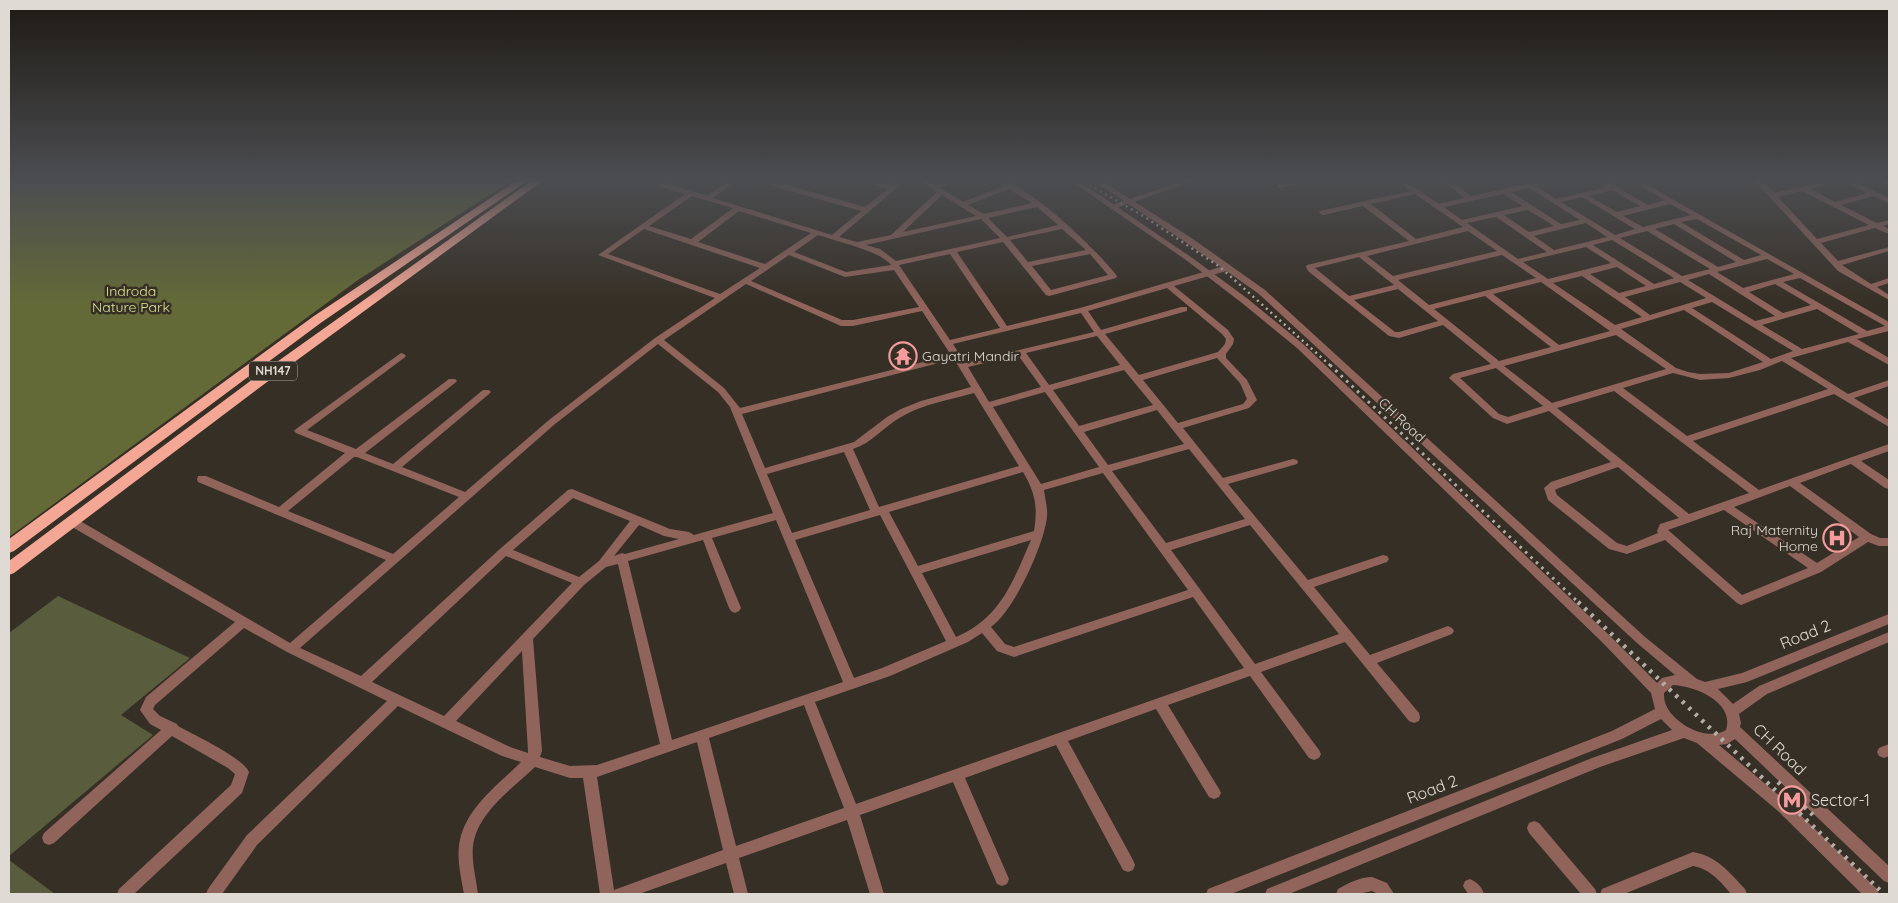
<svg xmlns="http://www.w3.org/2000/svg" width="1898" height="903" viewBox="0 0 1898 903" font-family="Quicksand,sans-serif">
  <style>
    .green { fill: #595d3d }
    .forest { fill: #646a37 }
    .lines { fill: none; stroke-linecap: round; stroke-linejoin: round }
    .minor { fill: #91645b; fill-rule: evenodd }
    .tertiary { fill: #91645b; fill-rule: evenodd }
    .trunk { fill: #f5a796; fill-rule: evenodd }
    .rail-far2 { stroke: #b3aea7; stroke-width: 2.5; stroke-dasharray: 2 4; stroke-linecap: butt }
    .rail-far1 { stroke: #b3aea7; stroke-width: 3; stroke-dasharray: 2.5 5; stroke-linecap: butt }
    .rail { stroke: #b3aea7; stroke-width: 4.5; stroke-dasharray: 3 6; stroke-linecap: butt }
    .labels { text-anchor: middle; stroke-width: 5; stroke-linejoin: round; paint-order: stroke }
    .shield { fill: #362f25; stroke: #aca7a0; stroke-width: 1 }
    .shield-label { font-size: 12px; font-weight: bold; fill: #dfdbd4 }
    .park-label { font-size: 14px; fill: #d8e293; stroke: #362f25 }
    .poi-label { font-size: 14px; fill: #dfdbd4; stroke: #362f25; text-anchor: start }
    .street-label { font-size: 14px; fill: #dfdbd4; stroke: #362f25 }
    .near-street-label { font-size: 16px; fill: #dfdbd4; stroke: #362f25 }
    .near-poi-label { font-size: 16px; fill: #dfdbd4; stroke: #362f25; text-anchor: start }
  </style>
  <rect width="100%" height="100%" fill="#362f25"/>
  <g class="green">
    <polygon points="58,596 190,658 121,715 153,735 9,856 9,633"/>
    <polygon points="9,860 55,894 9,894"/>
  </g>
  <polygon class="forest" points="9,179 514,179 358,280 9,537"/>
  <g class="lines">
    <g class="minor">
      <path d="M643 179H653L707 196 731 179H739L713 198 832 235 861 211 755 181V179H765L865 207 888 189 859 181V179H869L892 185 900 179H907L839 237 857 242 891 235 937 192 918 179H926L935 185 951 179H960L940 188 963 202 1004 186 993 179C1023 177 1098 251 1117 276L1116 278 1049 296 1046 295 1003 242 957 252 1007 326 1080 308 1224 266H1230V270L1174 286 1228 330 1234 339 1233 344 1226 354V358L1247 380 1257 400 1249 408 1183 428 1223 478 1293 459 1297 460 1298 462 1297 464 1228 484 1308 580 1383 555 1387 556 1389 559 1387 562 1314 587 1370 655 1448 626 1452 628 1454 631 1452 634 1377 663 1419 713 1420 717 1419 721 1414 723 1409 721 1345 642 1261 672 1319 750 1321 754 1319 758 1314 760 1309 758 1250 676 1168 705 1219 789 1221 793 1219 797 1214 799 1209 797 1156 709 1068 741 1133 860 1135 865 1133 870 1128 872 1123 870 1056 745 965 778 1009 879 1007 884 1002 886 997 884 953 782 860 815 884 894H870L847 820 739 858 748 894H734L726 863 639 894H600L583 778H570L535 767C514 787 481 810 474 840 470 857 476 877 478 894H464C461 877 456 857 460 840 467 807 498 785 521 762L502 756 398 706 257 845 222 894H206L208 889 247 835 387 701 287 652 244 628 155 705 153 709 160 716 177 724 178 726C194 735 242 757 249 772L242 793 134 894H117L119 889 231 785 235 774 228 768 172 736 54 843 49 845 44 843 42 838 44 833 161 730 150 724 140 710 146 697 235 622 67 524 66 521 67 518H75L290 643 386 560 198 482 197 479 198 476H206L279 507 345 453 296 433 294 431 296 429 401 353 404 354 406 356 404 358 307 430 356 449 449 379H455L457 381 455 383 365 453 393 464 483 390H489L491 392 489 394 402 467 465 492 549 420 655 338 715 298 598 255 685 194 643 181ZM1009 189 1032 203 984 214 968 205ZM942 195 976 216 903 232ZM692 196 733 208 691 239 649 226ZM1037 207 1058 225 1007 237 988 218ZM739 211 811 233 765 264 698 242ZM981 219 1000 238 896 261 880 249 866 245ZM644 229 760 268 720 294 608 254ZM1062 229 1086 250 1028 262 1010 240ZM818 235C835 241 881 251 891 265L846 272 794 252ZM950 254 1000 328 950 340 899 265ZM1090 254 1108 275 1051 290 1032 266ZM789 255 845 277 894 270 919 307 853 320H842L751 281ZM746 284 841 326H853L922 311 951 355 740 408 724 388 664 340ZM1167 288 1222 334 1226 339 1225 344 1218 352 1139 375 1105 334 1187 311V307H1181L1101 330 1088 311ZM1081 313 1094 332 965 363 953 344ZM1097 336 1120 365 1049 385 1026 353ZM658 344 718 392 730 407 773 513 694 535 689 532 670 529 572 489 568 490 501 548 361 676 300 648 555 424ZM1018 355 1041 387 989 402 968 367ZM1217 358 1240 383 1247 399 1243 404 1178 423 1143 380ZM954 359 971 387 921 401 901 409 887 417 854 442 765 468 742 414ZM1124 370 1153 405 1079 426 1053 390ZM1045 392 1099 467 1041 484 993 407ZM974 393 1019 466 879 507 853 449C872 443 883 427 901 417 923 404 949 400 974 393ZM1157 410 1184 444 1108 465 1084 432ZM1189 449 1245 519 1166 543 1112 471ZM844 452 870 510 792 533 767 474ZM354 457H357L459 497 393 554 288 511ZM1023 472C1035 492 1038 507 1034 531L918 566 889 512ZM1103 473 1188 590 1014 647 1005 644 991 627C1014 611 1044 545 1047 517 1048 509 1045 499 1044 490ZM573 498 630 521 599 561 579 577 513 550ZM880 515 946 641 882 668 854 678 795 540ZM776 520 843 682 672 740 628 561 703 540 729 608 731 611 735 613 739 611 741 608 712 538ZM639 525 664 536 679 539 625 554 622 553 614 556ZM1250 525 1339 634 1255 664 1171 550ZM1031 540C1013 581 1001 618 956 637L922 573ZM506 556 572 583 444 716 372 682ZM618 564 660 744 597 765 570 766 540 757 542 751 533 639 584 585 606 567ZM1193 597 1244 668 856 804 815 702 890 676 968 642 982 633 997 651 1014 657ZM522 651 528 751V753L510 747 456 721ZM804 705 844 808 736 846 709 738ZM697 742 723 850 614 890 597 777Z"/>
      <polygon points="1189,179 1200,179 1116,208 1113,208 1109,206"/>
      <polygon points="1306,179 1320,179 1316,181 1280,188 1276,186 1280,184"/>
      <path d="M1394 179H1402L1439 204 1464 198 1446 183 1454 179H1463L1455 184 1471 196 1549 179H1561V181L1536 186 1556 199 1607 187 1594 179H1603L1648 205 1665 200 1628 179H1637L1889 322V331L1857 339 1889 358V365L1848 342 1791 358 1848 394 1889 380V386L1854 398 1889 420V427L1834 394 1693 441 1759 490 1889 444V451L1861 461 1889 480V489L1885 488 1851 464 1800 483 1871 534 1880 538H1889V546H1879L1868 542 1821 572 1741 605 1737 603 1665 540 1627 554 1609 549 1548 500 1544 488 1551 482 1611 462 1549 411 1507 424 1493 418 1449 378 1453 374 1491 364 1443 325 1399 338 1389 336 1308 271 1306 267 1307 265 1409 241 1363 206 1323 215 1319 213 1320 211 1411 191ZM1529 188 1580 220 1561 224 1511 192ZM1612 190 1640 206 1617 212 1589 196ZM1415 194 1463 227 1416 239 1371 204ZM1503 194 1523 206 1462 220 1444 207ZM1582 197 1635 229 1615 235 1561 202ZM1670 204 1691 215 1643 227 1623 216ZM1528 210 1554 226 1529 232 1504 215ZM1496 217 1547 252 1518 259 1467 223ZM1697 219 1761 255 1744 260 1681 222ZM1586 223 1607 237 1554 250 1534 236ZM1674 224 1736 262 1718 267 1655 229ZM1468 231 1497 251 1393 276 1367 256ZM1647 231 1710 269 1682 276 1620 238ZM1612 240 1674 278 1654 284 1593 245ZM1586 247 1611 263 1548 279 1523 262ZM1502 255 1536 278 1429 305 1398 280ZM1359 257 1394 285 1349 296 1315 268ZM1767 259 1794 274 1743 288 1717 272ZM1617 267 1646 286 1619 293 1590 274ZM1709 274 1775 316 1755 321 1688 280ZM1582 276 1642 317 1615 325 1553 283ZM1800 278 1885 326 1867 331 1783 282ZM1541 282 1610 331 1559 345 1493 294ZM1680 282 1706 298 1650 315 1625 297ZM1775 284 1811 305 1783 313 1749 292ZM1398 289 1438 321 1399 332H1395L1354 300ZM1485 296 1551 347 1499 361 1434 309ZM1712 302 1793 351 1771 359 1692 308ZM1817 309 1859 334 1802 349 1762 325ZM1684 310 1763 362 1729 373 1700 374 1688 372 1676 368 1621 329ZM1616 335 1666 369 1552 403 1504 366ZM1782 361 1828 389 1687 436 1623 388 1673 373 1700 380 1729 378 1760 370ZM1496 368 1543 406 1508 417 1499 414 1460 378ZM1614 391 1749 493 1689 514 1557 408ZM1618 467 1679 518 1660 524 1657 531 1658 533 1627 546 1617 543 1557 495 1555 490 1559 488ZM1790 486 1859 537 1817 563 1734 507ZM1724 510 1808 568 1742 595 1668 530Z"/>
      <path d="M1753 179H1761L1775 193 1835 179H1848L1889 198V203L1873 196 1841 205 1877 223 1889 220V224L1883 226 1889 229V234L1875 228 1821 243 1838 261 1889 247V251L1842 265 1871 284 1889 278V283L1877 287 1889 295V300L1838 271ZM1842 181 1867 193 1835 202 1810 189ZM1802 191 1869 225 1817 239 1778 197Z"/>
      <polygon points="1874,179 1883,179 1889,181 1889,186"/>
      <polygon points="1889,744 1889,756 1884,758 1879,756 1877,752 1879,748"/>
      <polygon points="1534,821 1539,823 1595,889 1597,894 1581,894 1529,833 1527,828 1529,823"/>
      <path d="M1693 852C1717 856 1729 872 1745 889L1747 894H1731C1720 881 1710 869 1693 866L1624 894H1600L1602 889Z"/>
      <path d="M1372 877 1387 883 1394 894H1378L1372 891 1358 894H1336L1338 889C1349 883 1360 877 1372 877Z"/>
      <path d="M1470 879C1477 882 1482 887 1484 894H1468L1463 886 1465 881Z"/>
    </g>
    <path class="tertiary" d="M1068 179H1076L1191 257 1248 299 1303 344 1610 636 1657 683 1662 678 1675 675 1637 643 1259 294 1187 243 1091 179H1099L1193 239 1265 290 1645 637 1697 679 1705 682 1742 673 1889 614V624L1747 682 1718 689 1733 704 1759 686 1889 632V642L1767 694 1739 714 1741 723 1740 727 1889 866V883L1884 881 1735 739 1727 744 1719 745 1788 803 1877 889 1879 894H1862L1778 811 1697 743 1684 738 1600 767 1289 894H1265L1267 889 1592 758 1672 730 1661 719 1622 739 1231 894H1206L1208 889 1612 731 1655 709 1651 693 1602 642 1297 348 1242 303 1186 260ZM1673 685C1695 686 1735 702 1726 730 1707 742 1674 724 1666 705 1664 701 1664 696 1664 693Z"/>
    <g class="trunk">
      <polygon points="519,179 530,179 322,322 14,551 9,553 9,539 314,316"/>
      <polygon points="534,179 545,179 263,385 14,573 9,575 9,561 253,379"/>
    </g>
    <polyline class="rail-far2" points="1079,179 1145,217 1220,267 1331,366"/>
    <polyline class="rail-far1" points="1330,365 1579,603"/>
    <g class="rail">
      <polyline points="1578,602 1884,894"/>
      <polyline points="1778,782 1814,816"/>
    </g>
  </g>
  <linearGradient id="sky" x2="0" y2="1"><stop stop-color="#1e1a14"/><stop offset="0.59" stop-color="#4c4d51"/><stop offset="1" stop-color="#4c4d51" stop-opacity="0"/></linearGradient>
  <rect width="1898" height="305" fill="url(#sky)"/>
  <defs>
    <g id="temple-ring" transform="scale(1.4375)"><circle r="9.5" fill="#362f25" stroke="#f59b9b" stroke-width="1.5"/><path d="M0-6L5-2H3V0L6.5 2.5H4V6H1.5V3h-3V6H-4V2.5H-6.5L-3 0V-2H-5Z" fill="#f59b9b"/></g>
    <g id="hospital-ring" transform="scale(1.4375)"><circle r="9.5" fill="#362f25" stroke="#f59b9b" stroke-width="1.5"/><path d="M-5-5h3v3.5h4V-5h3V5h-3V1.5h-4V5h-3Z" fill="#f59b9b"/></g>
    <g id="metro-ring" transform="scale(1.4375)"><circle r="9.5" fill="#362f25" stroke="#f59b9b" stroke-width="1.5"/><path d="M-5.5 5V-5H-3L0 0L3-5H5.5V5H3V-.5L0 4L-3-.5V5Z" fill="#f59b9b"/></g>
  </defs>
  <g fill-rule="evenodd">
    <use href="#temple-ring" x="903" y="356"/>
    <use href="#hospital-ring" x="1837" y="538"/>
    <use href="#metro-ring" x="1792" y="800"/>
  </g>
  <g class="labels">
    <rect class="shield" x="249" y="361.5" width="48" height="19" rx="4"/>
    <g class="shield-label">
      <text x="273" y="375">NH147</text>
    </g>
    <g class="park-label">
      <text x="131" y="296">Indroda<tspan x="131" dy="16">Nature Park</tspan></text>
    </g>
    <g class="poi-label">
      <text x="922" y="361">Gayatri Mandir</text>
      <text x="1818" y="535" text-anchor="end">Raj Maternity<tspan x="1818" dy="16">Home</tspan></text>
    </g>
    <g class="street-label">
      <text transform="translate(1402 420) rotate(43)" y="5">CH Road</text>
    </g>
    <g class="near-street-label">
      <text transform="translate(1805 634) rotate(-22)" y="6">Road 2</text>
      <text transform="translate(1780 749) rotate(44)" y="6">CH Road</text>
      <text transform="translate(1432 789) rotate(-21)" y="6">Road 2</text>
    </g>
    <g class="near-poi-label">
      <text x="1811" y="806">Sector-1</text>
    </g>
  </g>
  <rect width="1898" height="903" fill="none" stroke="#dfdbd4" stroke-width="20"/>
</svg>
